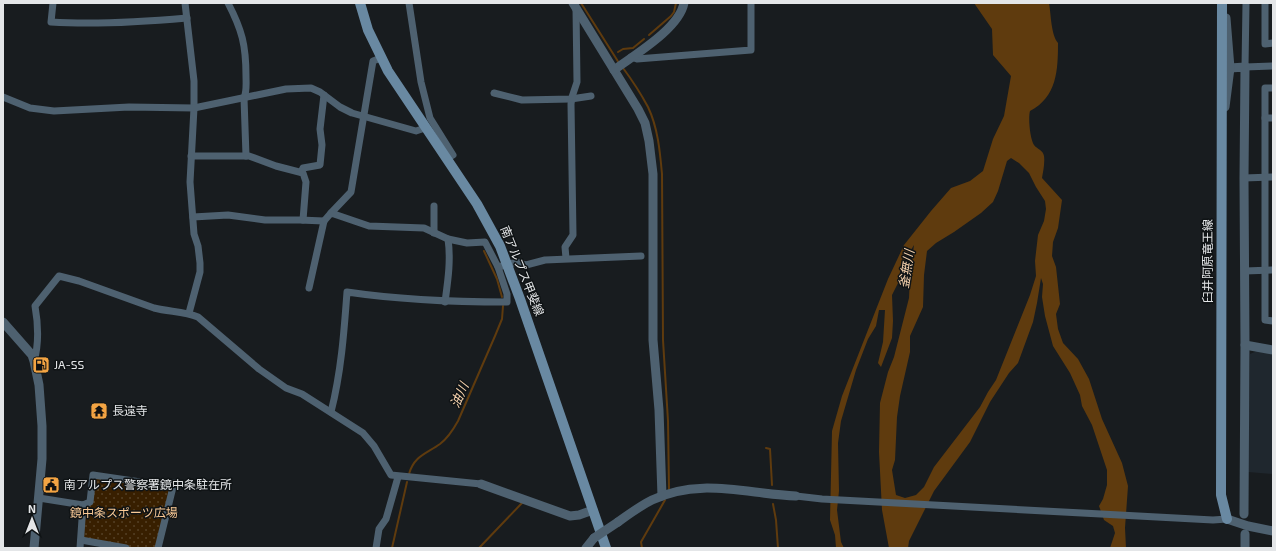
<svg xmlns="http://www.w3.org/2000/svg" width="1276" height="551" viewBox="0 0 1276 551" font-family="'Exo 2','Noto Sans JP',sans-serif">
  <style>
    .built { fill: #1f272e }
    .grass { fill: url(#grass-dots) }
    .water { fill: #5f3b0e; fill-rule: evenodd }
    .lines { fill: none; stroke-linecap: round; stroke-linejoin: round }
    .stream { stroke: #5f3b0e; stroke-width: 2 }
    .minor { stroke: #4e6170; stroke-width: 7 }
    .tertiary { stroke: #4e6170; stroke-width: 9 }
    .secondary { stroke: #6989a2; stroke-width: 10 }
    .tertiary-bridge { stroke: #4e6170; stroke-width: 9 }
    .labels { text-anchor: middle; stroke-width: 3; stroke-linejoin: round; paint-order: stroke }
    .street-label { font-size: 12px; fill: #e4e6e8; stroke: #0f1315 }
    .poi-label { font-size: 12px; fill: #e4e6e8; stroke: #0f1315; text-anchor: start }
    .park-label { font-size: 12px; fill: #f9c996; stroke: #0f1315 }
    .water-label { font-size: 13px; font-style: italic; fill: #f6d2ad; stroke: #0f1315 }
  </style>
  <defs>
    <pattern id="grass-dots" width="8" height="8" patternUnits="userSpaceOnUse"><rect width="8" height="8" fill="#381f00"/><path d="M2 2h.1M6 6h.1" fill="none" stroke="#554025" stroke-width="1.8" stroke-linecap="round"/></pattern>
  </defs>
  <rect width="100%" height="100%" fill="#181c1f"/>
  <polygon class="built" points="1257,351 1273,354 1273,474 1248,472 1250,354"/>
  <polygon class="grass" points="93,475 173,487 158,548 126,548 81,540 83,505 90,502"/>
  <path class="water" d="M974 3H1049C1051 14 1051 35 1058 43 1058 70 1057 97 1030 111 1028 118 1030 139 1034 145 1037 149 1043 150 1044 156 1045 163 1043 172 1042 178L1062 200 1058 228 1053 242 1052 256 1056 267 1060 304 1056 314 1058 329 1063 343 1078 359 1089 379 1102 419 1122 463 1128 486 1125 528 1126 548H1110L1115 533 1113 526 1104 520 1099 506 1103 499 1107 485V470L1092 425 1082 406 1080 395 1070 373 1053 346 1045 316 1042 297 1043 284 1041 278 1037 303 1033 322 1018 363 1009 373 990 402 970 442 934 491 909 541 908 548H889L882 510 879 452 880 403 888 372 894 357 909 298 910 276 914 245 901 266 898 283 892 295 893 321 892 338 881 367 878 363 883 342 885 310H879L876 326 868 339 856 370 841 421 838 443 839 491 837 510 841 542 844 548H836L835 535 830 520 832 431 842 396 888 279 904 245 931 211 951 188 970 181 983 171 993 139 1004 116 1011 76 993 55 992 29ZM1011 158 1019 163 1029 173 1036 187 1045 201 1046 209 1044 221 1038 235 1035 261 1036 276 1030 295 996 380 988 392 980 407 934 467 924 487 916 495 905 498 896 495 892 470 895 460 897 417 900 396 910 352V336L923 307 924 275 927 251 936 243 954 232 981 213 993 202 998 191 1007 161Z"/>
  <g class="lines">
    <g class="stream">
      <polyline points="581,3 619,63"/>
      <polyline points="649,35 671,16 674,12 676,3"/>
      <polyline points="618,52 623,49 633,48 644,39"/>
      <path d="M623 68C632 80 641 94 648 107 658 128 660 152 662 174L663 340 668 421 669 489"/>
      <polyline points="484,251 497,279 502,297"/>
      <polyline points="766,448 770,449 772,485"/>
      <path d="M409 474C414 456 426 454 440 444 448 438 453 430 458 421L495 336 502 319 503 306"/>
      <polyline points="773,504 776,520 778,548"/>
      <polyline points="392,548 407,482"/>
      <polyline points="479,548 522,503"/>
      <polyline points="642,548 641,542 665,500"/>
    </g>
    <g class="minor">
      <path d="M53 3 51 22C96 25 142 22 187 18"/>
      <polyline points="185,3 194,81 194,108 190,182 194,234 198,246 200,263 200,272 189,313"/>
      <path d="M228 3C242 30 246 45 246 76 246 83 247 91 244 98L246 156"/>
      <polyline points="409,3 421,82 430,118 453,155 446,159"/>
      <polyline points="1246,3 1245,67 1273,66"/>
      <polyline points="1265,3 1265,44 1273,43"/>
      <polyline points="631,57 637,59 751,50 751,3"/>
      <polyline points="1273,88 1265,88 1265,320 1273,321"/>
      <polyline points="494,93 522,100 571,99 591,96"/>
      <polyline points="3,97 30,108 54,111 129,107 194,108 286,89 311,88 320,92 340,107 352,113 416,131 425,128"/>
      <polyline points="1265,118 1273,118"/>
      <polyline points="191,156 249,156 276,166 303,173 306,182 303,220"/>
      <polyline points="301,172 303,168 320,165 322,145 320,129 324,95"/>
      <polyline points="1244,178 1273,177"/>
      <polyline points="331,213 351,192 373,61 381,58"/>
      <polyline points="193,217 228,215 265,220 300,220 324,221"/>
      <polyline points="434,233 434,206"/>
      <polyline points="566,258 565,247 573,235 571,104 572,97 577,82 576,8"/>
      <polyline points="1245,271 1273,270"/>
      <polyline points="309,288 324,221 331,213 369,226 424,228 448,239 467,243 485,242 498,267 517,262 526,265 545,260 641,256"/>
      <path d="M445 302C448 280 451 260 448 239"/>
      <path d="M34 361C39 344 38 323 35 306L59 276 79 281 154 308C169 312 184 311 198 317L259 369 286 388 302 394 363 433 374 446 391 475 481 484"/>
      <path d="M331 412C341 373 344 333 347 292 401 300 452 302 507 302V294L498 267"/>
      <polyline points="796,496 822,499 1213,520 1227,519"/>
      <polyline points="39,498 83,505 90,502 93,475 154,484 174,483 158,548"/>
      <polyline points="81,540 126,548"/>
      <polyline points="80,548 83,505"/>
      <polyline points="376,548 379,529 386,519 398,477"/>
    </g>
    <g class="tertiary">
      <polyline points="573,3 638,109 645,123 649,141 653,174 653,340 659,410 662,496"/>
      <polyline points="1230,68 1245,67 1244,178 1245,345 1244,514"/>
      <path d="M614 70C634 55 679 29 684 3"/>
      <polyline points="1225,107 1230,68 1226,18"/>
      <polyline points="3,322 32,355 34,361 39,385 42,426 42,459 34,548"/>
      <polyline points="1245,345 1273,350"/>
      <polyline points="481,484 570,516 579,515 593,510"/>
      <polyline points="1227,519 1248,526 1273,531"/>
      <path d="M618 522C629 514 640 506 652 500 700 477 746 494 796 496"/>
      <polyline points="586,548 594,538"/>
      <polyline points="1245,548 1245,534"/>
    </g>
    <g class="secondary">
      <polyline points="360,3 368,30 388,71 477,204 500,246 520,299 606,548"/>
      <polyline points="1222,3 1221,495 1227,519"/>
    </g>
    <polyline class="tertiary-bridge" points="594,538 618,522"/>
  </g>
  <defs>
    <g id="fuel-square" transform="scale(0.9)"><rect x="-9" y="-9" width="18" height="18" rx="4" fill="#f3a443" stroke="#0f1315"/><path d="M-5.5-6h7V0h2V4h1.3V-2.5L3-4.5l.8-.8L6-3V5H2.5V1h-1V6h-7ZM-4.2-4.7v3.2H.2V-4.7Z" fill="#111"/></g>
    <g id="temple-square" transform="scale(0.9)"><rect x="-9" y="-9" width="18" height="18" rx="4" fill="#f3a443" stroke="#0f1315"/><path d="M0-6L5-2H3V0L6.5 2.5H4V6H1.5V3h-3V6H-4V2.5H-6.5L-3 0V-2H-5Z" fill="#111"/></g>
    <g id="civic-square" transform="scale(0.9)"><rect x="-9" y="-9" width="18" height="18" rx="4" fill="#f3a443" stroke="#0f1315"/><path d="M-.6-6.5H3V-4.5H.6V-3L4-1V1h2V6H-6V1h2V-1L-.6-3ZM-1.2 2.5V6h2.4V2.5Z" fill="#111"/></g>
  </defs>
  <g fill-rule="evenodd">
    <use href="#fuel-square" x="41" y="365"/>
    <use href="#temple-square" x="99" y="411"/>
    <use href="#civic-square" x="51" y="485"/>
  </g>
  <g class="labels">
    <g class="street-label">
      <text transform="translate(1208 261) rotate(-90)" y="4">臼井阿原竜王線</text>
      <text transform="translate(522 271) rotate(68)" y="4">南アルプス甲斐線</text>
    </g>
    <g class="poi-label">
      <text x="54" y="369">JA-SS</text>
      <text x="112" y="415">長遠寺</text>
      <text x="64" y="489">南アルプス警察署鏡中条駐在所</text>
    </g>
    <g class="park-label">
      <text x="124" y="517">鏡中条スポーツ広場</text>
    </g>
    <g class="water-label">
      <text transform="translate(906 269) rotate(-81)" y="5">釜無川</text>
      <text transform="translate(459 395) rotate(-66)" y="5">油川</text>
    </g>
  </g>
  <rect width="1276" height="551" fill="none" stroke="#e4e6e8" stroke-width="8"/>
  <g transform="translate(32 519)" stroke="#0f1315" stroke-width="3" paint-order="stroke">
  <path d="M0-3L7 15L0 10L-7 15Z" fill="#e4e6e8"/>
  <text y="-6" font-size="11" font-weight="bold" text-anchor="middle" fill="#e4e6e8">N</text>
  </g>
</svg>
